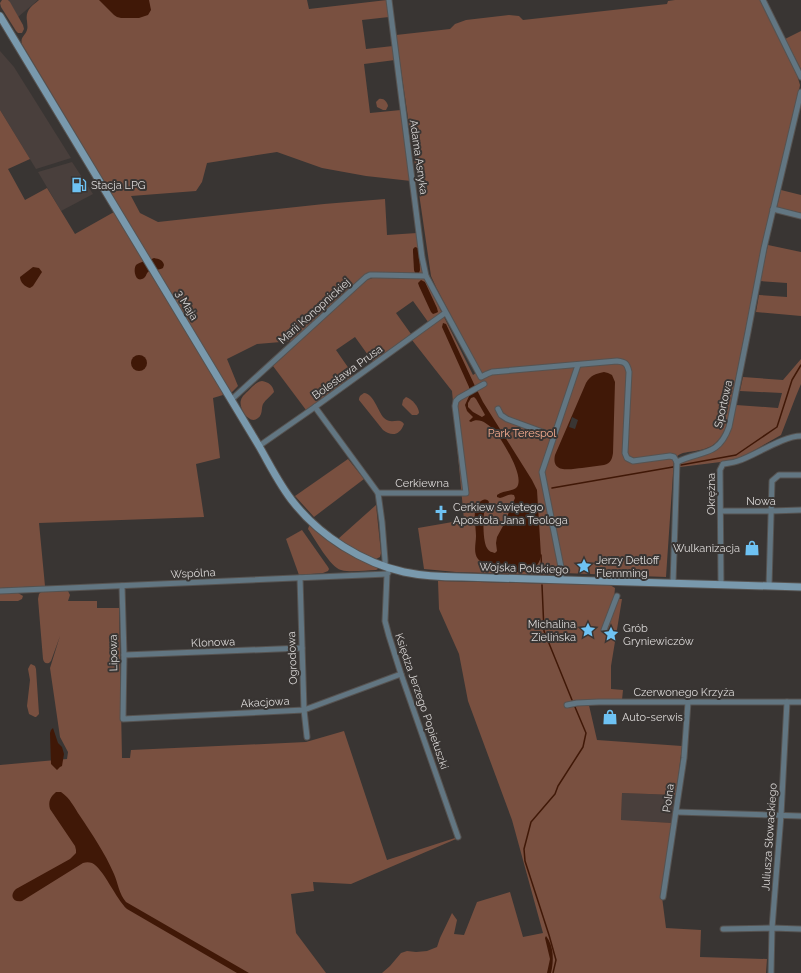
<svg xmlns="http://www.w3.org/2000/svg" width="801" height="973" viewBox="0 0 801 973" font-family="Raleway,sans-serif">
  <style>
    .built { fill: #493f3c }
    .green { fill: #795040 }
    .water { fill: #401807; fill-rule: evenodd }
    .pier { fill: #393533 }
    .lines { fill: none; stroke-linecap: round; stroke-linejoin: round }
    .stream { stroke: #401807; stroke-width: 1.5 }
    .street-casing { stroke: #565351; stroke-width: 7 }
    .secondary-casing { stroke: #565351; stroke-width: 9 }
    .street { stroke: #627682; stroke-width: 5 }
    .secondary { stroke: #7999ad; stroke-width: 7 }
    .labels { text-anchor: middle; stroke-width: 4; stroke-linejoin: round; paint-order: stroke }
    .street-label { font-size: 11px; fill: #dcd9d8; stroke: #393533 }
    .poi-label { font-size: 11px; fill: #dcd9d8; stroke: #393533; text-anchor: start }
    .park-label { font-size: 11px; fill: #fbaf92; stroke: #393533 }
  </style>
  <rect width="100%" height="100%" fill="#393533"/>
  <g class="built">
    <polygon points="8,0 38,0 18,17"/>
    <polygon points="0,51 14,67 71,158 36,169 0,110"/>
    <polygon points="72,162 93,194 61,211 38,172"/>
    <polygon points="622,793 676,795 672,823 621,820"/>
  </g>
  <g class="green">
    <polygon points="2,0 8,0 10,2 23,25 24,29 22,33 18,33 16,31 1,7 0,3"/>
    <path d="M39 0H307L309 9 387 0 389 17 362 20 366 49 393 46 395 60 364 64 370 113 401 110 411 181 366 176 322 168 277 152 207 163 202 182 196 191 131 196 140 213 158 222 324 204 385 199 387 235 417 233 423 272 421 274 373 272C365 273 361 278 356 283L359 287 367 280 378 276 425 279 473 375 480 370 436 287 431 276 396 35 450 29 455 24 466 20 509 15 519 16 523 20 667 4 668 1 675 0H760L797 75 800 85 799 90 763 242 726 427C717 447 709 449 688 452 682 453 679 454 674 459L666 577 564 573 554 575 456 572 424 569 418 528 464 520 452 391 412 340 431 326 413 301 396 313 411 334 373 362 355 337 336 350 354 376 306 410 273 366 338 306 337 302 293 341 257 344 227 359 238 386 231 393 22 44C20 37 25 36 27 30 28 27 27 24 27 21 25 10 32 6 39 0Z"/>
    <polygon points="801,31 801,69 785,39"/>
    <path d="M379 99C384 98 387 102 388 106L386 110H383L377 107 376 102Z"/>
    <polygon points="0,110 30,159 8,169 25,200 47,188 75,234 114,212 221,389 223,395 213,398 220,458 196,464 204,517 39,523 45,586 0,588"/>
    <polygon points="781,190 801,195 801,213 777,207"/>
    <polygon points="768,245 801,252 801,316 756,312 759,295 787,297 787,283 760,281"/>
    <path d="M801 359V384L796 396 781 435 737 460 680 467C679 464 679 464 681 462 689 457 704 457 714 451 730 441 733 423 736 405L778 408 782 393 740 391 743 377 783 380Z"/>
    <path d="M262 381C268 382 273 385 274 392 271 396 266 399 263 404 261 408 263 415 258 418 249 426 238 407 241 400 242 396 246 393 249 390 253 386 256 382 262 381Z"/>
    <path d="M364 393C374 394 377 410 384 418 391 425 399 417 404 424 400 435 392 437 383 430L359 400C359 396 361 395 364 393Z"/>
    <path d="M406 397C412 399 419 407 419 413L417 415H412L402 405 403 400Z"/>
    <polygon points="348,459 364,479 314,517 295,496"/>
    <polygon points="376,505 381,553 380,557 376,559 357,551 338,539"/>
    <path d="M309 526H311C321 535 330 543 341 550 349 554 375 564 378 569L376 570C365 570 352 573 341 570 330 567 315 539 308 529Z"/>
    <polygon points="302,530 328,567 329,569 328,571 323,573 299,575 286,539"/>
    <polygon points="438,581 610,585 615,588 614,599 622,599 611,666 611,689 623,690 622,700 588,701 597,740 682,746 676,795 622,793 621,820 672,823 662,897 666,928 701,930 700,957 767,959 766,973 382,973 390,966 401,953 407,951 416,952 427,951 437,947 440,938 452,913 457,920 454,934 464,935 477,902 510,892 523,937 543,933 512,820 468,701 459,654 439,609"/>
    <path d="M65 591H68L70 595 68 601H97V608H119L122 758H130L131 750 306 742 344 731 387 860 458 837 456 839 351 884 313 882 314 891 291 894 296 933 326 973H0V765L67 759 68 752 60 737 50 668 60 636 51 661 49 663C46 664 44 663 43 659L38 599 39 594 41 592Z"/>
    <polygon points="18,593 23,596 22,599 18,601 0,601 0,594"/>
    <polygon points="31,664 35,666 36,669 39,714 36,717 35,717 29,714 27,706 30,680 28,669 30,665"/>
  </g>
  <g class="water">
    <polygon points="99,0 149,0 151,10 148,15 139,18 121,18 117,17 114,15"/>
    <polygon points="415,247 418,248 419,250 420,270 419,273 415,273 414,270 413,252 413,249"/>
    <path d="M154 258C159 259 163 260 164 265L163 268C159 271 153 268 148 272 146 274 146 278 142 279 135 282 133 269 136 265 139 262 150 260 154 258Z"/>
    <path d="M33 267 39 268 42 272 33 286 30 288C25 287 20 282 20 277Z"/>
    <polygon points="421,280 425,282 437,308 438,312 436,313 433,314 431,312 419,286 418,283"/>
    <path d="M443 323 446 324 474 384 483 402 532 480 537 490 541 556C539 567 531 571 521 572 507 572 488 572 478 559 473 553 476 543 476 536 476 525 471 507 481 501 485 499 487 499 489 502 488 506 485 509 484 513 483 521 483 542 487 548 489 552 492 552 495 553L497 551 496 543 497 537 503 526 515 498 514 495C509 493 505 497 500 498L497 497V495C503 490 513 492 517 487 525 475 501 439 494 430 488 424 479 417 471 422L469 421 473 417 467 411 465 405 470 394 469 387 442 327ZM474 397 476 399 484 413 485 415 482 417 473 412 468 407V403L471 398Z"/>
    <circle cx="139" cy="363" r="8"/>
    <path d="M604 372 608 373 612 375 615 382 613 453C612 459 611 463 604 465 597 466 589 467 582 468 571 469 551 474 555 455L586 383C591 375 595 374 604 372Z"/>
    <polygon points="53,728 58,743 62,747 64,754 62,766 60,767 57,770 51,764 50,733 51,730"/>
    <path d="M56 792H61C70 798 74 807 80 816 92 834 105 853 114 874 118 883 119 894 126 902L249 973H237L127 909C116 899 103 868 92 863 89 862 86 862 83 863L22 901C13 903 9 895 16 889L70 859 76 853V850L75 846 50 809C48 802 50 797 56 792Z"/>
    <path d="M546 936C554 946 554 961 551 973H547L550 959 545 938Z"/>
  </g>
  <polygon class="pier" points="572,417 578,420 575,429 569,427"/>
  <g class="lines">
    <g class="stream">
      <polyline points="681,465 736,455 777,427 792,380 801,365"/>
      <polyline points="552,488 673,467"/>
      <polyline points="541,555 542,574"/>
      <polyline points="542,585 544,631 572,700"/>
      <polyline points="553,973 556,960 549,935 525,861 524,849 531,822 555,794 558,786 583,747 586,733 575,707"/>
    </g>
    <g class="street-casing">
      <g id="street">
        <path d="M389 0 422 257 426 276 481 377 487 374 492 372 617 361C625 362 627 363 629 372L625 453 627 458 633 461 670 456 674 457 677 462"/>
        <polyline points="763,0 801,77"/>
        <polyline points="773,209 801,216"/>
        <polyline points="231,400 366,277 370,275 376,275 426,276"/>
        <polyline points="315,407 378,493 382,522 385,560 385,566"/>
        <polyline points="498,409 501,415 507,419 548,434"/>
        <polyline points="259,446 315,407 445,313"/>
        <path d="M677 462C700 450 718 458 729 427L748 332 764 248 801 92"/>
        <polyline points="378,493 466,493 455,406 456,401 459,398 484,384"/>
        <polyline points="721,511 771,511 801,510"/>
        <polyline points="388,573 387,574 385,621 389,636 401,674 458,837"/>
        <polyline points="300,578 304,710 307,737"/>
        <polyline points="561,580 561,567 542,472 578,365"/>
        <polyline points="673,583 677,462"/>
        <path d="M721 585 720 470 723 464C728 463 733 463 738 461 756 455 783 436 801 436"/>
        <polyline points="122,586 124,655 123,719 304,710 401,674"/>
        <polyline points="769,586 772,481 779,475 801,475"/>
        <polyline points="0,591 387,574"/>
        <polyline points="604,630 617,596"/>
        <polyline points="124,655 302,648"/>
        <polyline points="567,705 577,703 599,702 801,702"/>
        <polyline points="676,812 801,816"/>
        <polyline points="663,897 684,758 688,702"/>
        <polyline points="723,929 772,928 801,929"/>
        <polyline points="771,973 772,928 781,815 787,702"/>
      </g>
    </g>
    <g class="secondary-casing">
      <path id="secondary" d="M0 16 259 446C270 465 280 486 294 503 320 536 363 563 404 572 423 576 443 577 462 577L801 587"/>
    </g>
    <use href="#street" class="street"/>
    <use href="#secondary" class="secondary"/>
  </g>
  <defs>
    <g id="fuel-bare" transform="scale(1.2)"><path d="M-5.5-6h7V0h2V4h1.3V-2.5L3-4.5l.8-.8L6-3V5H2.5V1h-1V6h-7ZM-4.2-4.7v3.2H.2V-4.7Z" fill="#6ec2f3" stroke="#393533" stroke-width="2.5" paint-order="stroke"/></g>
    <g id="church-bare" transform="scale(1.2)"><path d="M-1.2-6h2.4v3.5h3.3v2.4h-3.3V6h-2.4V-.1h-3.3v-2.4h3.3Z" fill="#6ec2f3" stroke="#393533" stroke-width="2.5" paint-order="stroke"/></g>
    <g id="shop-bare" transform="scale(1.2)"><path d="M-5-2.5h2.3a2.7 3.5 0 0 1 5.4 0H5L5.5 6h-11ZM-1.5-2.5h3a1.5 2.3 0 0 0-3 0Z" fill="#6ec2f3" stroke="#393533" stroke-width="2.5" paint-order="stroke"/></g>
    <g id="sight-bare" transform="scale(1.2)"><path d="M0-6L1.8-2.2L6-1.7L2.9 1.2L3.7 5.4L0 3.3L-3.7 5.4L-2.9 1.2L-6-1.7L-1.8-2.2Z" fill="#6ec2f3" stroke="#393533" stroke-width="2.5" paint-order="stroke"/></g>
  </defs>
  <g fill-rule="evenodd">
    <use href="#fuel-bare" x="79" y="185"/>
    <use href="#church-bare" x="441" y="513"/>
    <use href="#shop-bare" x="752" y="548"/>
    <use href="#sight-bare" x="584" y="566"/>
    <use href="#sight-bare" x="588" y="630"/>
    <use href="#sight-bare" x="611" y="634"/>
    <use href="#shop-bare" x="610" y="717"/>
  </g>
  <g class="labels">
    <g class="street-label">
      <text transform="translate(419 157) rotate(82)" y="4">Adama Asnyka</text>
      <text transform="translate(187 305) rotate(59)" y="4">3 Maja</text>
      <text transform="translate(314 311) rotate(-42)" y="4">Marii Konopnickiej</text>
      <text transform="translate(347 372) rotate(-36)" y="4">Bolesława Prusa</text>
      <text transform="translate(723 404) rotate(-77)" y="4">Sportowa</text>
      <text x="422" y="487">Cerkiewna</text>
      <text transform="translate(711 494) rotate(-90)" y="4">Okrężna</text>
      <text x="761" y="505">Nowa</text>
      <text transform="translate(524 568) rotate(2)" y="4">Wojska Polskiego</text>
      <text transform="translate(193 573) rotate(-3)" y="4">Wspólna</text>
      <text transform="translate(213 642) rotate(-2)" y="4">Klonowa</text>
      <text transform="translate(113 653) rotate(-91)" y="4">Lipowa</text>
      <text transform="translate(292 658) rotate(-92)" y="4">Ogrodowa</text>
      <text x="684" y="696">Czerwonego Krzyża</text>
      <text transform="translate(422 701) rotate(71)" y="4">Księdza Jerzego Popiełuszki</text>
      <text transform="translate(265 702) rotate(-3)" y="4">Akacjowa</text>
      <text transform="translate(668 798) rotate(-82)" y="4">Polna</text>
      <text transform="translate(769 837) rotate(-86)" y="4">Juliusza Słowackiego</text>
    </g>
    <g class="poi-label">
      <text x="91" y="189">Stacja LPG</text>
      <text x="453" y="511">Cerkiew świętego<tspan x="453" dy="13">Apostoła Jana Teologa</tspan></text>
      <text x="740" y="552" text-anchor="end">Wulkanizacja</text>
      <text x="596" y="564">Jerzy Detloff<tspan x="596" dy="13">Flemming</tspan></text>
      <text x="576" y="628" text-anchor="end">Michalina<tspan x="576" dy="13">Zielińska</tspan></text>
      <text x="623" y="632">Grób<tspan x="623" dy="13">Gryniewiczów</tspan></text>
      <text x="622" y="721">Auto-serwis</text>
    </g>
    <g class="park-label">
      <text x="522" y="437">Park Terespol</text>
    </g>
  </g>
</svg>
